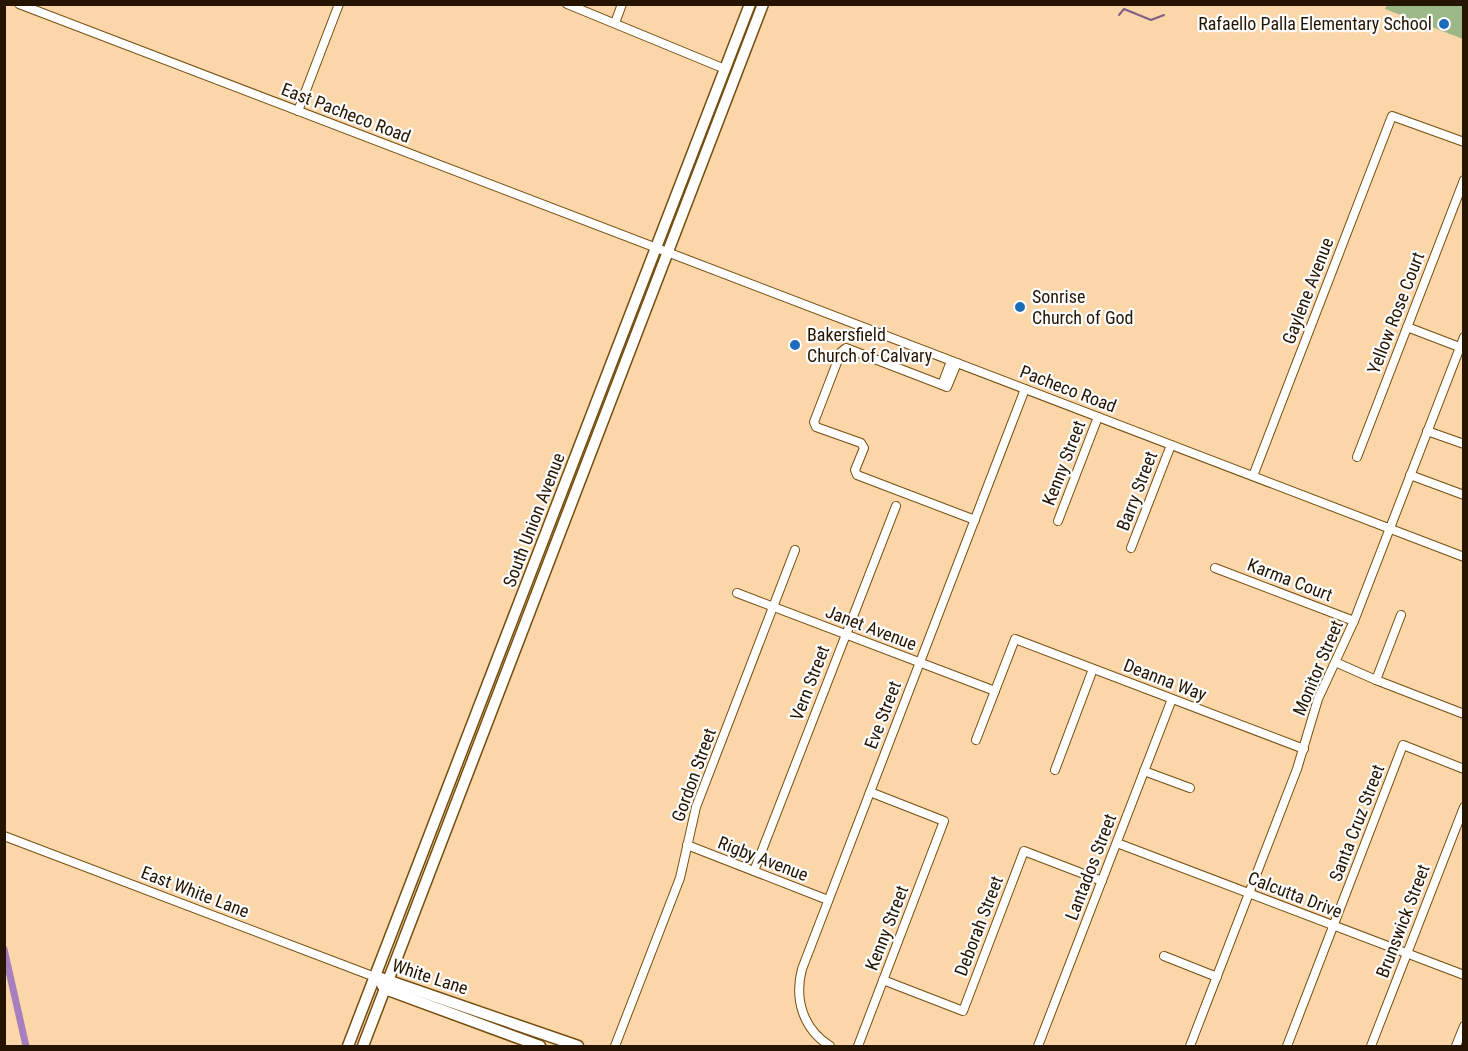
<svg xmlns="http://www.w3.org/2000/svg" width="1468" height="1051" viewBox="0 0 1468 1051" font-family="'Roboto Condensed',sans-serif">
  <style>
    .green { fill: #9cb889 }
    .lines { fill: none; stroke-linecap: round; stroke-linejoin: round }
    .stream { stroke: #805e85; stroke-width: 2 }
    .canal { stroke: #a77ebe; stroke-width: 7 }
    .minor-casing { stroke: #744d0d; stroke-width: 10 }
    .major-casing { stroke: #744d0d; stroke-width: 13 }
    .minor { stroke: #fff; stroke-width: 8 }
    .major { stroke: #fff; stroke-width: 10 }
    .poi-dot { fill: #1d6cba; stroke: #fefefe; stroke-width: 2 }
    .labels { text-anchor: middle; stroke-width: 4.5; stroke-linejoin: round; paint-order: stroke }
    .poi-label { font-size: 18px; fill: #251500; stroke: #fefefe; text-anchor: start }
    .street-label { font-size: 18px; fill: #251500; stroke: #fefefe }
  </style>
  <rect width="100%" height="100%" fill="#fbd6a8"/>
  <polygon class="green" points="1387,5 1463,5 1463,39 1385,9"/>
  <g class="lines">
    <polyline class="stream" points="1119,15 1124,9 1151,20 1164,15"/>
    <polyline class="canal" points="4,949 26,1046"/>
    <g class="minor-casing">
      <g id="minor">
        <polyline points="19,4 1464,557"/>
        <polyline points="567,4 725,69"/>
        <polyline points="615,23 622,4"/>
        <polyline points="298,111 339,4"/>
        <polyline points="1407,327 1462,348"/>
        <polyline points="951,361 942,385 947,387 957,363"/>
        <polyline points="942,385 846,348 841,352 814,422 816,427 861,443 864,448 855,470 857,475 975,520"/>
        <polyline points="1427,431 1464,444"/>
        <polyline points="1357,457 1464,180"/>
        <polyline points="1410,475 1464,495"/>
        <polyline points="1253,476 1392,116 1464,142"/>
        <polyline points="1058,521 1098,417"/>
        <polyline points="1131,548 1171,445"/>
        <polyline points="1215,568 1354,621"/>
        <polyline points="737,593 995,691"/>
        <polyline points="1401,615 1376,680 1464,714"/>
        <polyline points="1335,662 1376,680"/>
        <polyline points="976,740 1015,639 1304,749"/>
        <polyline points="1055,770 1093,669"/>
        <polyline points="1144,771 1190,788"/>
        <polyline points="4,836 375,977"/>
        <polyline points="1117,843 1464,975"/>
        <polyline points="687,845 828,900"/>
        <polyline points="754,871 896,506"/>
        <polyline points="1164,956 1217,977"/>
        <polyline points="883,980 963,1011 1024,851 1102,881"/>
        <polyline points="615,1046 680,878 696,807 795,550"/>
        <path d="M830 1046C803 1029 794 999 802 969L1025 389"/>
        <polyline points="858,1046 944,821 870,792"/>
        <polyline points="1038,1046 1172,699"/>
        <polyline points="1190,1046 1297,769 1318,699 1354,621 1464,337"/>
        <polyline points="1287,1046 1403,745 1464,769"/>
        <polyline points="1371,1046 1464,807"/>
        <polyline points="1456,1046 1464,1026"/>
      </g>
    </g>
    <g class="major-casing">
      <g id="major">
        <polyline points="381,978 578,1046"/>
        <polyline points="382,985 385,989 540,1046"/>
        <polyline points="348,1046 750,4"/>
        <polyline points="363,1046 763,4"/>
      </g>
    </g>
    <use href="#minor" class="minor"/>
    <use href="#major" class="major"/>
  </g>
  <g class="poi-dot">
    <circle cx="1444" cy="24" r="6"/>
    <circle cx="1020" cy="307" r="6"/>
    <circle cx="795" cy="345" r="6"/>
  </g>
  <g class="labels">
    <g class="poi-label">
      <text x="1432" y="30" text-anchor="end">Rafaello Palla Elementary School</text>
      <text x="1032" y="303">Sonrise<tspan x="1032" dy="21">Church of God</tspan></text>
      <text x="807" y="341">Bakersfield<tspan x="807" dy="21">Church of Calvary</tspan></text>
    </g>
    <g class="street-label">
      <text transform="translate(346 113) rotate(21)" y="6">East Pacheco Road</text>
      <text transform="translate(1308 291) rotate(-69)" y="6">Gaylene Avenue</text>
      <text transform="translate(1396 313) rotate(-69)" y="6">Yellow Rose Court</text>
      <text transform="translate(1068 389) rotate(21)" y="6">Pacheco Road</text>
      <text transform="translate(1064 463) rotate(-69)" y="6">Kenny Street</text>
      <text transform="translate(1137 491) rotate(-69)" y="6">Barry Street</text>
      <text transform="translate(534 520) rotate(-69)" y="6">South Union Avenue</text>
      <text transform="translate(1290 580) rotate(21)" y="6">Karma Court</text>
      <text transform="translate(871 628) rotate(21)" y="6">Janet Avenue</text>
      <text transform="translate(1318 668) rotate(-67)" y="6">Monitor Street</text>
      <text transform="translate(1165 680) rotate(21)" y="6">Deanna Way</text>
      <text transform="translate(810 683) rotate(-69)" y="6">Vern Street</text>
      <text transform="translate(883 715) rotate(-69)" y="6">Eve Street</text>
      <text transform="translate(694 775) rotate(-70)" y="6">Gordon Street</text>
      <text transform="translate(1357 823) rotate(-69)" y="6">Santa Cruz Street</text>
      <text transform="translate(763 859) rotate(21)" y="6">Rigby Avenue</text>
      <text transform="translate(1091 867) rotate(-69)" y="6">Lantados Street</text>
      <text transform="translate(195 892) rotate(21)" y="6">East White Lane</text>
      <text transform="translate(1295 895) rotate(21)" y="6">Calcutta Drive</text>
      <text transform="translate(1403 921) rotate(-69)" y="6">Brunswick Street</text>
      <text transform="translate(979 926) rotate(-69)" y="6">Deborah Street</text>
      <text transform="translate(887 928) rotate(-69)" y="6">Kenny Street</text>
      <text transform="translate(430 977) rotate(18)" y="6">White Lane</text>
    </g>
  </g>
  <rect width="1468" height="1051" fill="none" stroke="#251500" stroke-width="12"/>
</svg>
